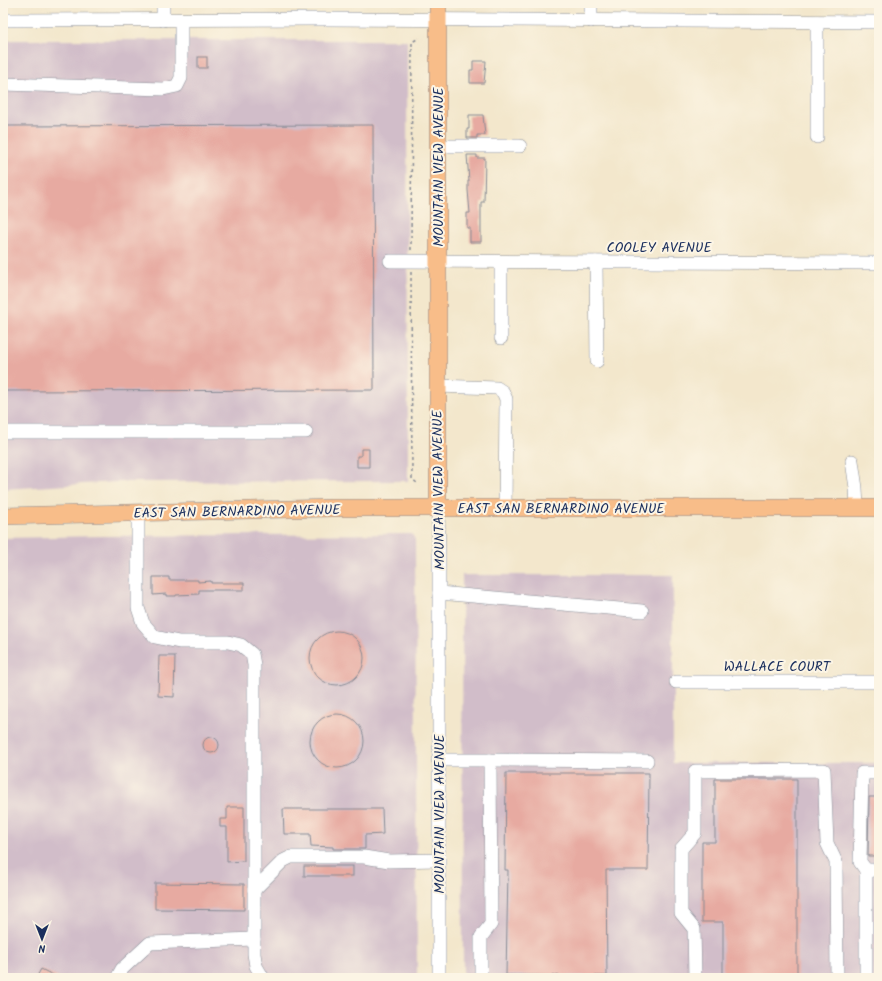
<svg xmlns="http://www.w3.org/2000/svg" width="882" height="981" viewBox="0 0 882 981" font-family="Kalam,sans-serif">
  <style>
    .industrial { fill: #d1bdc9 }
    .building { fill: #e7aaa1 }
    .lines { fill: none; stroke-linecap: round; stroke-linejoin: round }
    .minor-casing { stroke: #878b95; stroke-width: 14 }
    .major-casing { stroke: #878b95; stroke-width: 18 }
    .path { stroke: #878b95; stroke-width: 1.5; stroke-dasharray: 3 3; stroke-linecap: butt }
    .minor { stroke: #fff; stroke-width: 13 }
    .major { stroke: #f8bd89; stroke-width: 17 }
    .labels { text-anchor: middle; stroke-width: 4; stroke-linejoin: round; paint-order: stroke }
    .street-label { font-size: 14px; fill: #1b2f5e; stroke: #fcf5e5 }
  </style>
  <rect width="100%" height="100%" fill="#fcf5e5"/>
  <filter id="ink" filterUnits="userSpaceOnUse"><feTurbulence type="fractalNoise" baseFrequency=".025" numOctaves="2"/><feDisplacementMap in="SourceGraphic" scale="8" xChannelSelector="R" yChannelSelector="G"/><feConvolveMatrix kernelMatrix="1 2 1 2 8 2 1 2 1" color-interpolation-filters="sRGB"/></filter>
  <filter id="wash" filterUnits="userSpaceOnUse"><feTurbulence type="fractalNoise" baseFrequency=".012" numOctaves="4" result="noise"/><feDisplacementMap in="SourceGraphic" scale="16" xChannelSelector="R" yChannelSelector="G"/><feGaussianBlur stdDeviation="0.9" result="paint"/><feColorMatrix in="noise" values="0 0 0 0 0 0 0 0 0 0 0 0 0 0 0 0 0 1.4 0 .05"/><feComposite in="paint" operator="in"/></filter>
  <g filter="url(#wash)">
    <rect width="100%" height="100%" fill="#f3e7cc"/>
    <g class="industrial">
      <polygon points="3,40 407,40 408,481 115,482 3,489"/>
      <polygon points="412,534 415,540 417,978 3,978 3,538 101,536"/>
      <polygon points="462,575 673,575 673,763 879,763 879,978 463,978"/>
    </g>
    <g id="blocks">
      <g class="building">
        <rect x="198" y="57" width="9" height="11"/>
        <polygon points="473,61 486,61 484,83 470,83 470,70 473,70"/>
        <polygon points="469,115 483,115 485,135 477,135 477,138 467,138 467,129 469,129"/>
        <polygon points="373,125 374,390 3,391 3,126"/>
        <polygon points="467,155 477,155 477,158 485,158 484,202 481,202 481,242 470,242 470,228 467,228 467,213 470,213 468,190 468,181 469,181"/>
        <polygon points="361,449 369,449 369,467 357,467 357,456 361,456"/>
        <polygon points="153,577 169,577 169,580 198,580 198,582 211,581 211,583 244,583 244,590 199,590 199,594 176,595 176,596 166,596 166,594 153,595"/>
        <circle cx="337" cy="658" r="27"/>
        <polygon points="159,656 175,656 174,697 158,696"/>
        <circle cx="337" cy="741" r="27"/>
        <circle cx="211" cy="745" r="8"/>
        <polygon points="506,773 649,773 648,870 606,870 607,976 506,975 508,870 505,870"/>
        <polygon points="715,779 797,779 797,978 723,978 723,922 702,922 702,842 715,842"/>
        <polygon points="869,797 879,797 879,856 868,856"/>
        <polygon points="227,807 244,807 244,861 227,862 227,827 220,827 220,819 227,819"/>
        <polygon points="283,809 382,809 383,834 365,835 365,849 333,849 333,847 311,846 310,834 284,834"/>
        <rect x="304" y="866" width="49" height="10"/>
        <polygon points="155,883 244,884 244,910 155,909"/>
        <polygon points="41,969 59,978 36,978"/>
      </g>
    </g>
  </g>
  <g filter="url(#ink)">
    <use href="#blocks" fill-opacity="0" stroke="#878b95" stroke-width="1"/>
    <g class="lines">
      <g class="minor-casing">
        <g id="minor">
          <polyline points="163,3 163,20"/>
          <polyline points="591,3 591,21"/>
          <polyline points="3,20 324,19 879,22"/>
          <polyline points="817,22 817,137"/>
          <polyline points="3,84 163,89 177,86 181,78 181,20"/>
          <polyline points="438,146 520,146"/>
          <polyline points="390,261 879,263"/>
          <polyline points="596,262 597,361"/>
          <polyline points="501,338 501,262"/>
          <polyline points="437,386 497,388 503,392 506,399 505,509"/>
          <polyline points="3,432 306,432"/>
          <polyline points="852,461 856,488 857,508"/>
          <polyline points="438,509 439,555 439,978"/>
          <polyline points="138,513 138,608 143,623 155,637 179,642 228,642 241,645 252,654 254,665 254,954 256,966 263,978"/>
          <polyline points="439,593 642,611"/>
          <polyline points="676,682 879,682"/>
          <polyline points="438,760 490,760 491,924 481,937 481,978"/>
          <polyline points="490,760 647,761"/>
          <polyline points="866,870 860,862 862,773 879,773"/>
          <polyline points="254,890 283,861 291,857 364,857 389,861 438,860"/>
          <polyline points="117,978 122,969 150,943 254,939"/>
          <polyline points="695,978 694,929 681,913 681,849 695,833 695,771 824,770 827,843 836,862 837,978"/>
          <polyline points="866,978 866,870 879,870"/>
        </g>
      </g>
      <g class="major-casing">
        <g id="major">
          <polyline points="438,3 438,509"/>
          <polyline points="3,516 331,508 879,508"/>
        </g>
      </g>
      <g class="path">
        <polyline points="417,3 418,3"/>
        <polyline points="411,250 412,42 419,38"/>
        <polyline points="411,272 412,477 412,479 417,483"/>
      </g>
      <use href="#minor" class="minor"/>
      <use href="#major" class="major"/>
    </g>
  </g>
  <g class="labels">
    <g class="street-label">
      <text transform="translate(438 167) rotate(-90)" y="5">MOUNTAIN VIEW AVENUE</text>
      <text x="659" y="252">COOLEY AVENUE</text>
      <text transform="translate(438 490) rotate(-91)" y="5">MOUNTAIN VIEW AVENUE</text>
      <text x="561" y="513">EAST SAN BERNARDINO AVENUE</text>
      <text transform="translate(237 511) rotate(-1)" y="5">EAST SAN BERNARDINO AVENUE</text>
      <text x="777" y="671">WALLACE COURT</text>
      <text transform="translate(439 814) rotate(-90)" y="5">MOUNTAIN VIEW AVENUE</text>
    </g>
  </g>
  <rect width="882" height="981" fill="none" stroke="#fcf5e5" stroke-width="16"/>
  <g transform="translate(42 939) rotate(180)" stroke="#fcf5e5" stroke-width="3" paint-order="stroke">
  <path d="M0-3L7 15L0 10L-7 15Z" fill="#1b2f5e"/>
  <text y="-6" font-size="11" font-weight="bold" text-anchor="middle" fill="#1b2f5e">N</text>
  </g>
</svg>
